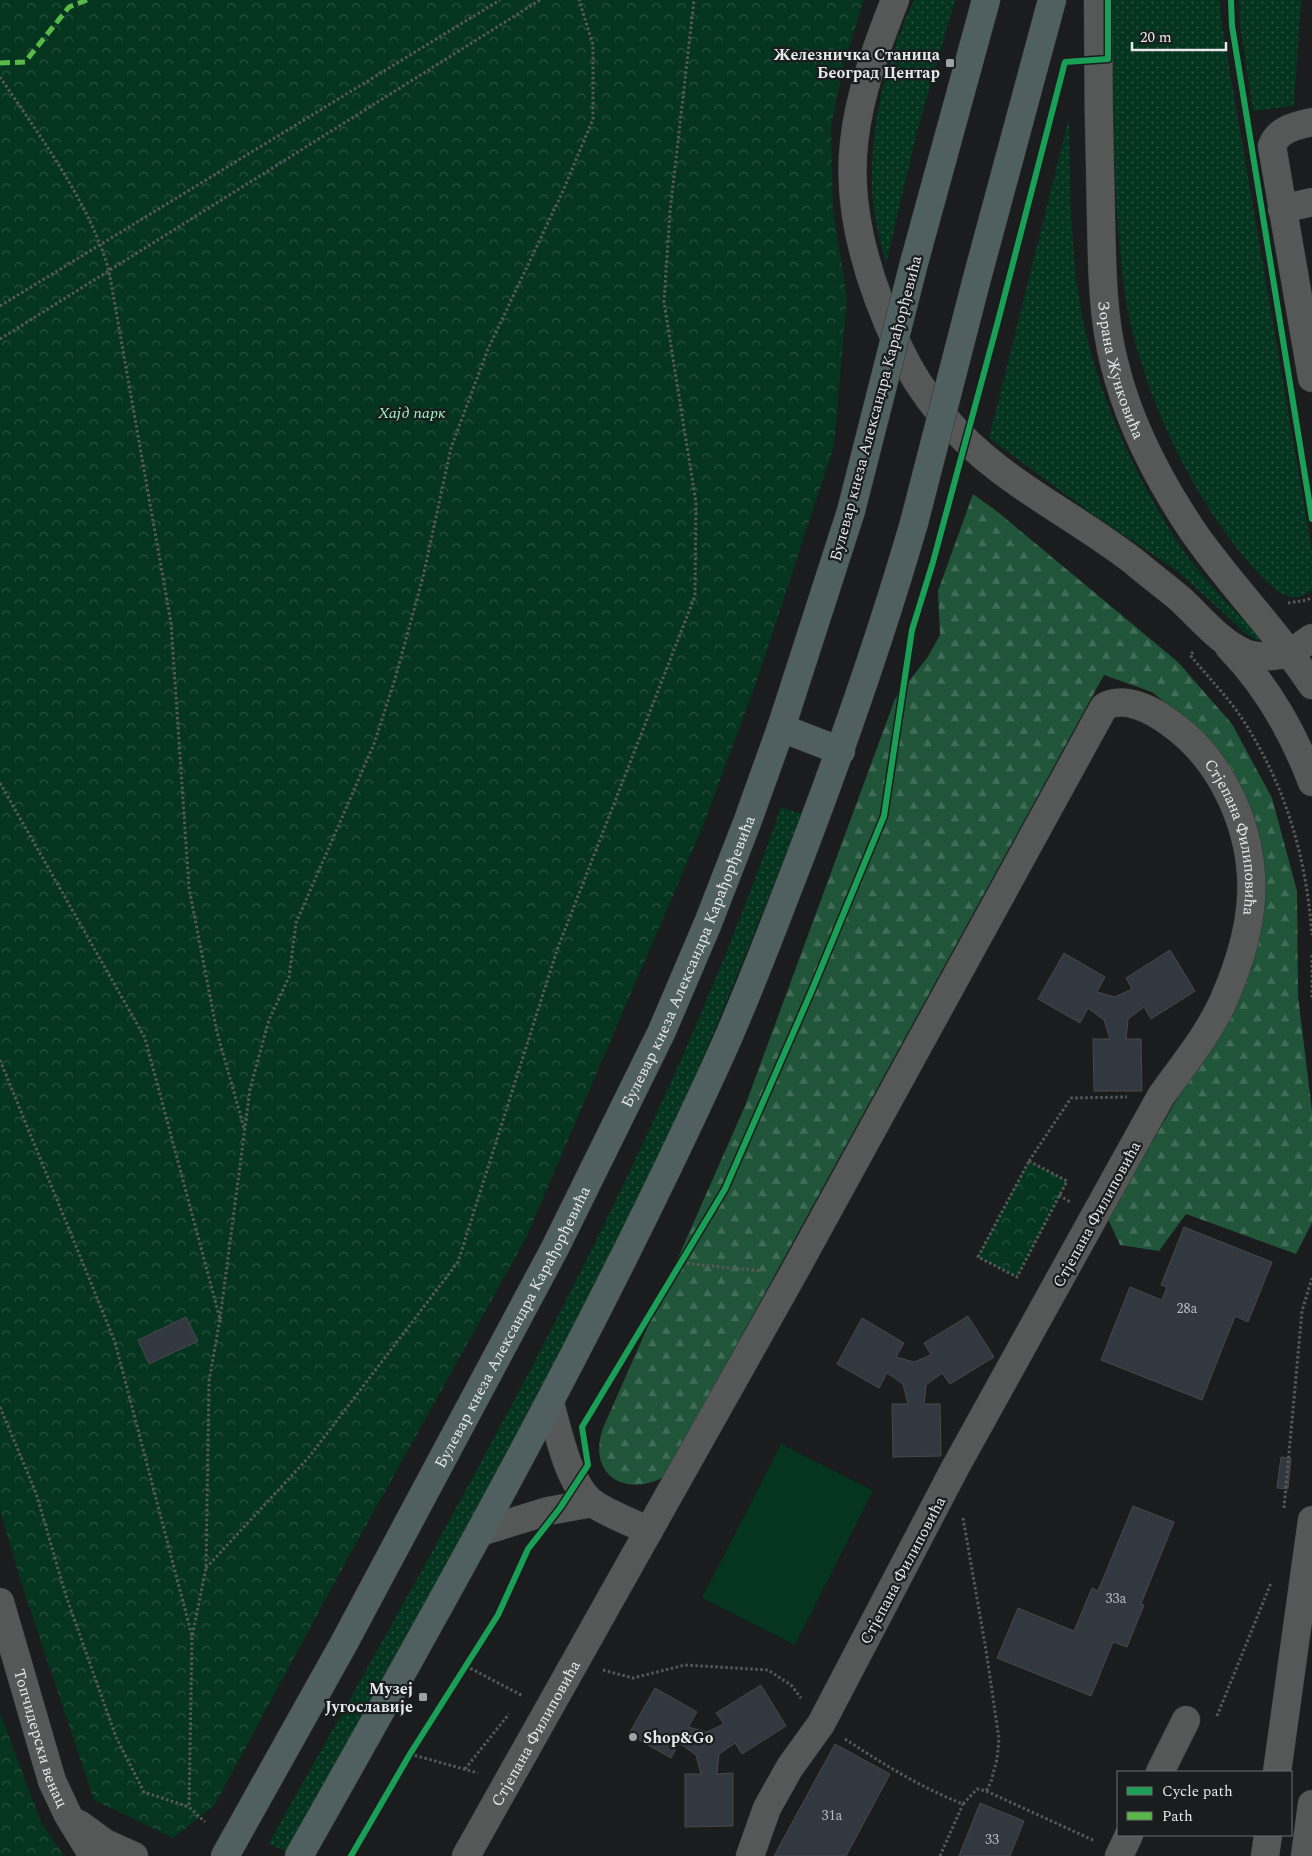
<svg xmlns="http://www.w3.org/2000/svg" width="1312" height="1856" viewBox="0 0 1312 1856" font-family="Spectral,serif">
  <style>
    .grass { fill: url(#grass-dots) }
    .forest { fill: url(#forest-firs) }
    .park { fill: url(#park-crowns) }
    .garden { fill: #05341f }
    .building { fill: #323840; stroke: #484849 }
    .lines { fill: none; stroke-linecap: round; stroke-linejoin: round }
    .minor-casing { stroke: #363738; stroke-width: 29 }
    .major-casing { stroke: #363738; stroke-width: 29 }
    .path { stroke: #575959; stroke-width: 3; stroke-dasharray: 2.5 2.5; stroke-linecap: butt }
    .minor { stroke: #565858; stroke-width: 28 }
    .major { stroke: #506060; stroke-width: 28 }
    .major-bridge-casing { stroke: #363738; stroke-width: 29; stroke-linecap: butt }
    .major-bridge { stroke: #506060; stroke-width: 28 }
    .quiet { stroke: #58b947; stroke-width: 5; stroke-dasharray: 10 5; stroke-linecap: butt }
    .cycleway-casing { stroke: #191d1e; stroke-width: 9 }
    .cycleway { stroke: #1a9f57; stroke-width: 6 }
    .poi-dot { fill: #9fa1a2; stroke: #191d1e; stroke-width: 2 }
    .labels { text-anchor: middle; stroke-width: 4.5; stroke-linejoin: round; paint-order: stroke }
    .number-label { font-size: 14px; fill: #b9bcbf }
    .poi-label { font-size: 16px; font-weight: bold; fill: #e6e8e9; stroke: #191d1e; text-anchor: end }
    .street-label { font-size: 16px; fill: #e6e8e9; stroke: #191d1e }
    .park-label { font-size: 16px; font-style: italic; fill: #9ef6c1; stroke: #191d1e }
  </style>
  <defs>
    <pattern id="grass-dots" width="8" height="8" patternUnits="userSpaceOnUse" patternTransform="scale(1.25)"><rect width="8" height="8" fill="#05341f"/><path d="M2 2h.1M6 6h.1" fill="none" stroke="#295140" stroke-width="1.8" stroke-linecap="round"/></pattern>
    <pattern id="forest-firs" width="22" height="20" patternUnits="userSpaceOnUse" patternTransform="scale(1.25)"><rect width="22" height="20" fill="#21553a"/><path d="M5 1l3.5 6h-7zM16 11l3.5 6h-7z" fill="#416d56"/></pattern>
    <pattern id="park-crowns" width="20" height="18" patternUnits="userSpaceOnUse" patternTransform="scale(1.25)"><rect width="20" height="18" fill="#05341f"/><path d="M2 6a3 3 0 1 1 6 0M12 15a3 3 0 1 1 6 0" fill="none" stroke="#295140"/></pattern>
  </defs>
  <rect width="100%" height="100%" fill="#1a1c1d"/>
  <g class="grass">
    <path d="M914 0H955L917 132 886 264C880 240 873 215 872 189 870 124 886 58 914 0Z"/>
    <path d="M1113 0H1220L1222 25 1312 551V589C1293 609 1273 589 1259 574 1194 504 1139 389 1125 294 1112 200 1113 95 1113 0Z"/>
    <polygon points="1239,0 1301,0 1294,106 1253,111 1240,26"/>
    <path d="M1069 118C1070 171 1070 224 1076 277 1086 366 1126 460 1173 535 1189 561 1209 583 1230 606 1239 616 1254 627 1260 640H1256L1246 634 1179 572 1088 511 989 438Z"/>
    <path d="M781 807 802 814C749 945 698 1078 636 1206 529 1426 406 1639 286 1852L269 1843C457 1507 654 1172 781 807Z"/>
  </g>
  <path class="forest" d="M973 494 999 513 1178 662 1232 724 1272 798 1297 891 1298 996 1312 1111V1223L1296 1254 1186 1214 1159 1251 1120 1245 1108 1219 1252 968 1262 918 1199 730 1152 692 1104 675 664 1477C624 1498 587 1474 603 1428L745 1106 895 699 927 658 940 635 938 591Z"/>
  <g class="park">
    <polygon points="0,0 864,0 845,60 831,127 833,209 847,298 834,446 756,683 705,821 525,1240 344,1565 214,1806 173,1838 94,1800 20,1579 0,1510"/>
    <polygon points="1029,1161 1067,1181 1017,1277 978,1257"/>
    <polygon points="0,1713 41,1822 64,1856 0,1856"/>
  </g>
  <polygon class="garden" points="781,1444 873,1491 795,1645 702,1598"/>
  <g class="building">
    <polygon points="1170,950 1195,991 1151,1019 1144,1007 1128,1019 1126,1039 1141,1039 1142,1091 1094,1091 1093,1039 1110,1039 1104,1020 1088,1008 1080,1023 1038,999 1064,953 1105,977 1097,992 1115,997 1132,989 1126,978"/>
    <polygon points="1184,1227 1272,1262 1248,1322 1235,1316 1202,1400 1101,1360 1130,1287 1162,1300 1167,1287 1161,1285"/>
    <polygon points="968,1316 994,1357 950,1384 942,1373 926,1385 924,1404 940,1404 941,1456 893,1457 892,1404 908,1404 903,1384 887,1373 879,1388 837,1364 862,1318 904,1343 896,1357 914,1362 931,1355 924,1343"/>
    <polygon points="186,1317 198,1341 149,1364 138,1340"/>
    <polygon points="1281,1457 1291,1458 1288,1489 1277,1488"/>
    <polygon points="1133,1506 1174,1522 1141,1604 1144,1605 1127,1647 1113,1642 1091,1696 997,1658 1018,1608 1074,1631 1092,1588 1098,1591"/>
    <polygon points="761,1685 786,1726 742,1754 735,1743 719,1754 717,1774 733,1773 733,1826 685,1827 685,1774 701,1774 696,1755 679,1743 671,1758 629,1734 655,1688 697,1712 688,1727 707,1732 724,1724 716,1713"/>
    <polygon points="835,1744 890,1774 846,1856 774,1856"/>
    <polygon points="980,1803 1024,1821 1010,1856 959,1856"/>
  </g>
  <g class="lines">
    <g class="minor-casing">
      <g id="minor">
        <path d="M895 0C877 46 859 94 854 143 846 213 870 286 899 348 921 396 958 438 999 469 1043 503 1093 529 1137 564 1151 576 1166 587 1179 598 1200 617 1219 642 1245 653 1257 658 1277 657 1289 652 1297 650 1305 642 1312 638"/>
        <path id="s1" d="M1098 0C1098 72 1099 144 1101 216 1102 264 1102 315 1114 362 1128 421 1158 479 1192 530 1229 584 1276 630 1312 685"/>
        <path d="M1312 122C1296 126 1278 129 1272 146L1312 378"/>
        <polyline points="1282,209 1312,202"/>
        <path d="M1229 647C1266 685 1293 732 1312 782"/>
        <path d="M550 1403C558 1431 569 1487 594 1504 611 1515 631 1522 649 1531"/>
        <polyline points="480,1532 548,1511 593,1503"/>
        <path id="s2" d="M0 1602 52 1781 68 1815 93 1856"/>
        <polyline points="1160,1772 1186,1720"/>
        <polyline points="1277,1772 1312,1520"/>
        <polyline points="79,1824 105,1843 134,1856"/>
        <path id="s3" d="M466 1856 793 1274 1104 707C1124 695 1153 710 1170 723 1224 761 1255 833 1251 899 1249 932 1238 967 1225 997 1210 1033 1183 1065 1161 1096L955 1468 821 1724 790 1767 767 1808 750 1856"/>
        <polyline points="1119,1856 1129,1835"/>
        <polyline points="1265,1856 1268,1835"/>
        <polyline points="1305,1856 1312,1804"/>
      </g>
    </g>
    <g class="major-casing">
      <g id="major">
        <polyline points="914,263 986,0"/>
        <polyline points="976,282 1052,0"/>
        <polyline points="781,728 841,751"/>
        <path id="s4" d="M225 1856 343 1645 555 1248 662 1031 708 923 748 820 781 728 851 511"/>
        <path d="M299 1856C446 1596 592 1336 716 1065 742 1009 764 951 786 894 834 771 877 650 914 523"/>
      </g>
    </g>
    <g class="path">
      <path d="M0 77C39 135 90 203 109 271L171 623 189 888 217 1032 244 1128"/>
      <polyline points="0,306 500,0"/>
      <polyline points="0,339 540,0"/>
      <polyline points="1288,603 1307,600 1312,597"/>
      <path d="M1193 652 1190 655C1207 676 1228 697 1243 720 1286 787 1306 856 1312 935"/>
      <polyline points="0,783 145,1038 220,1319 209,1381 206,1568 192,1637 189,1807"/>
      <polyline points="1312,955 1312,1000"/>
      <polyline points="0,1060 115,1342 192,1636"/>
      <polygon points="1029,1161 1067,1181 1017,1277 978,1257"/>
      <polyline points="1029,1161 1071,1098 1127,1097"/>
      <polyline points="1059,1195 1070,1202"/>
      <polyline points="682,1263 761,1271"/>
      <polyline points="220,1319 250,1089 269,1020 289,977 296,923 374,744 395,679 423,577 451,448 488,349 563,191 593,119 593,45 579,0"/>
      <polyline points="0,1407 36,1493 66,1596 116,1737 144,1792 189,1807 205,1822"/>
      <polyline points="1284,1508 1302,1311 1312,1278"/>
      <polyline points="963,1518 986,1650 999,1739 997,1759 991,1782 986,1791"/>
      <polyline points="206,1568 309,1457 458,1262 557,950 695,596 696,503 664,302 670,212 694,0"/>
      <polyline points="466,1666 523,1696"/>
      <polyline points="603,1670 633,1678 685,1665 768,1670 791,1685 801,1698"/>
      <polyline points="1217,1716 1271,1583"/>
      <path d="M845 1739C883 1764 922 1788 963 1804L977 1789 986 1791 1095 1841"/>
      <polyline points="410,1754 478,1773"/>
      <polyline points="465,1769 509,1714"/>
      <polyline points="940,1856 963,1804"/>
    </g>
    <use href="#minor" class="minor"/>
    <use href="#major" class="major"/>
    <g class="major-bridge-casing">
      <g id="major-bridge">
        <polyline points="851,511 914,263"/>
        <polyline points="914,523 976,282"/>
      </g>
    </g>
    <use href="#major-bridge" class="major-bridge"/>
    <polyline class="quiet" points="0,63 25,62 69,7 87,0"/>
    <g class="cycleway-casing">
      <g id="cycleway">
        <polyline points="1231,0 1232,26 1312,519"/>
        <polyline points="351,1856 410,1754 498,1615 528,1549 560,1508 588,1465 582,1427 725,1189 812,990 884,816 912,630 933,562 998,321 1065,62 1108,59 1108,0"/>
      </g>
    </g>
    <use href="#cycleway" class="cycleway"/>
  </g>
  <g class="poi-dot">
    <rect x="945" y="58" width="10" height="10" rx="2.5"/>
    <rect x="418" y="1692" width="10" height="10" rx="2.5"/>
    <circle cx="633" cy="1737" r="5"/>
  </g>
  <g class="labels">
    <g class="number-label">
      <text x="1187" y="1313">28a</text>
      <text x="1116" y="1603">33a</text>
      <text x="832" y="1820">31a</text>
      <text x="992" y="1844">33</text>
    </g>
    <g class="poi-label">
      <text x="940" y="60">Железничка Станица<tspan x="940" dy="18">Београд Центар</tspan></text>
      <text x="413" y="1694">Музеј<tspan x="413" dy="18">Југославије</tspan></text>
      <text x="643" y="1743" text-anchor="start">Shop&amp;Go</text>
    </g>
    <g class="street-label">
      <text dy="6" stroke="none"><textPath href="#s1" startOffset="372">Зорана Жунковића</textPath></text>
      <text transform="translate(875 408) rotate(-75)" y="6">Булевар кнеза Александра Карађорђевића</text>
      <text dy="6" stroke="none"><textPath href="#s3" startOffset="1522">Стјепана Филиповића</textPath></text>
      <text dy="6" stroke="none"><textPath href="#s4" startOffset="1008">Булевар кнеза Александра Карађорђевића</textPath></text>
      <text transform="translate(1096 1214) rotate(-61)" y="6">Стјепана Филиповића</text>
      <text dy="6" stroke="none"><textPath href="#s4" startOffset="602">Булевар кнеза Александра Карађорђевића</textPath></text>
      <text transform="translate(902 1570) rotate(-62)" y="6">Стјепана Филиповића</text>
      <text dy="6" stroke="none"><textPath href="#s3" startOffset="141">Стјепана Филиповића</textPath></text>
      <text dy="6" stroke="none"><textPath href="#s2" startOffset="142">Топчидерски венац</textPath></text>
    </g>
    <g class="park-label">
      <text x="412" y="418">Хајд парк</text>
    </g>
  </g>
  <rect x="1117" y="1771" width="175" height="65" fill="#191d1e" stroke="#6b6e6f"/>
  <rect x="1127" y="1787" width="25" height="8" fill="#1a9f57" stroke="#6b6e6f"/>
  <text x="1162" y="1796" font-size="15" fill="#e6e8e9">Cycle path</text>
  <rect x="1127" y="1812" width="25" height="8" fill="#58b947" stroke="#6b6e6f"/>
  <text x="1162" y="1821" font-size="15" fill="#e6e8e9">Path</text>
  <path d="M1132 42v8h94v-8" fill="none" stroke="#e6e8e9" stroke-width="2.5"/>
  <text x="1140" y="42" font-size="15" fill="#e6e8e9" stroke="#191d1e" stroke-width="4" paint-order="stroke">20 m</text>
</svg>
